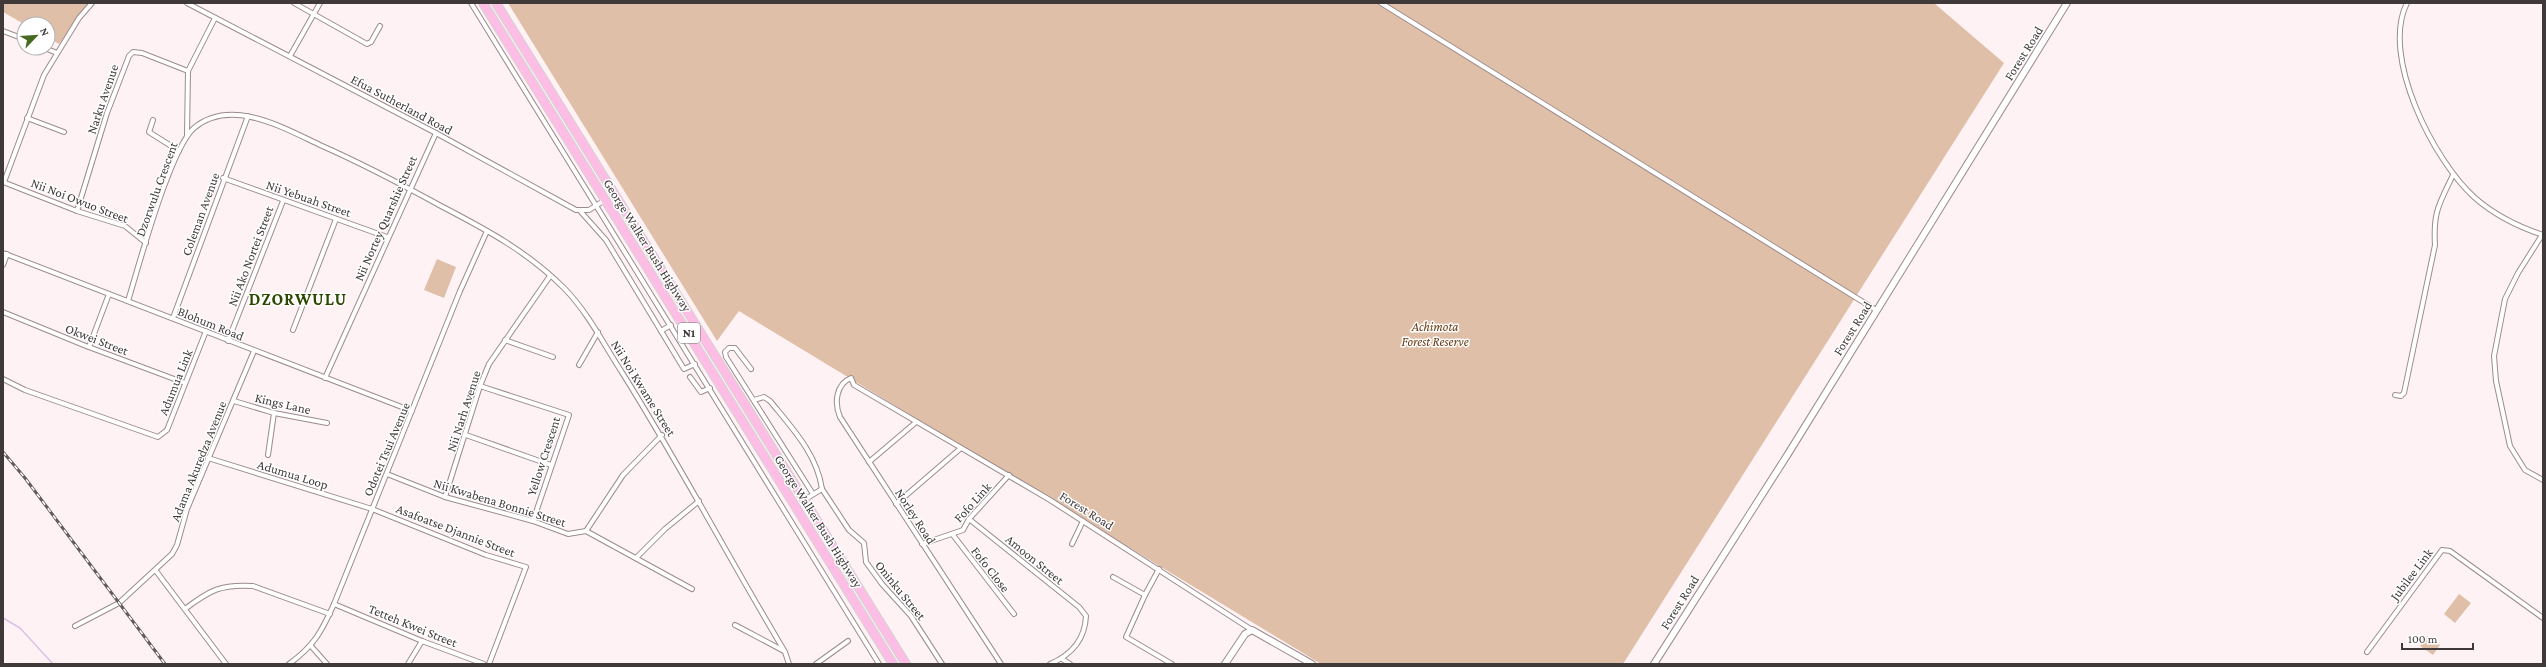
<svg xmlns="http://www.w3.org/2000/svg" width="2546" height="667" viewBox="0 0 2546 667" font-family="'Crimson Pro',serif">
  <style>
    .green { fill: #e0bfa8 }
    .lines { fill: none; stroke-linecap: round; stroke-linejoin: round }
    .stream { stroke: #dcc1e5; stroke-width: 1.5 }
    .street-casing { stroke: #9b8c8e; stroke-width: 6 }
    .secondary-casing { stroke: #9b8c8e; stroke-width: 8 }
    .highway-casing { stroke: #d5d3d4; stroke-width: 10 }
    .street { stroke: #fff; stroke-width: 4 }
    .secondary { stroke: #fff; stroke-width: 6 }
    .highway { stroke: #febde4; stroke-width: 8 }
    .rail-casing { stroke: #625b5c; stroke-width: 3 }
    .rail { stroke: #fff; stroke-width: 1.5; stroke-dasharray: 4.5; stroke-linecap: butt }
    .labels { text-anchor: middle; stroke-width: 3; stroke-linejoin: round; paint-order: stroke }
    .shield { fill: #fff; stroke: #797475; stroke-width: 1 }
    .shield-label { font-size: 12px; font-weight: bold; fill: #3f393a }
    .street-label { font-size: 13px; fill: #3f393a; stroke: #fff }
    .park-label { font-size: 13px; font-style: italic; fill: #69390f; stroke: #fff }
    .district-label { font-size: 17px; font-weight: bold; letter-spacing: 1px; fill: #2b4800; stroke: #fff }
  </style>
  <rect width="100%" height="100%" fill="#fff2f4"/>
  <g class="green">
    <polygon points="3,3 90,3 59,44 48,38 48,24 24,24 3,12"/>
    <polygon points="508,3 1934,3 2004,63 1623,664 1321,664 739,311 717,341"/>
    <polygon points="437,259 456,267 444,298 424,290"/>
    <polygon points="2459,594 2471,603 2455,623 2444,614"/>
    <polygon points="2427,636 2440,645 2433,655 2420,646"/>
  </g>
  <g class="lines">
    <polyline class="stream" points="3,618 20,628 53,664"/>
    <g class="street-casing">
      <g id="street">
        <polyline points="187,3 436,133 576,210 589,210 605,200"/>
        <polyline points="294,3 367,44 371,42 380,26"/>
        <polyline points="471,3 879,664"/>
        <polyline points="1381,3 1876,310"/>
        <path d="M2407 3C2380 56 2434 161 2474 197 2493 214 2519 227 2543 235"/>
        <polyline points="3,31 24,39"/>
        <polyline points="45,48 57,53"/>
        <polyline points="290,56 320,3"/>
        <polyline points="27,118 64,132"/>
        <polyline points="153,120 149,132 179,151"/>
        <polyline points="187,135 188,71 215,18"/>
        <polyline points="223,178 387,237"/>
        <polyline points="3,182 77,211 125,226 146,243"/>
        <polyline points="4,182 44,75 79,18 92,3"/>
        <polyline points="77,211 107,113 129,56 133,52 142,53 188,71"/>
        <polyline points="581,212 606,240 684,369 695,364"/>
        <polyline points="2542,235 2518,273 2505,299 2494,356 2496,381 2510,446 2525,470 2543,480"/>
        <polyline points="3,253 412,411"/>
        <polyline points="3,265 7,254"/>
        <path d="M128 301C139 265 170 149 194 128 231 97 284 128 320 145 361 163 401 184 441 206 487 230 527 251 565 289 589 314 604 345 623 374 680 465 730 560 785 652L789 664"/>
        <polyline points="3,312 86,346 185,383"/>
        <polyline points="173,318 248,116"/>
        <polyline points="293,330 336,219"/>
        <polyline points="661,331 671,325"/>
        <polyline points="505,340 553,357"/>
        <polyline points="228,341 283,201"/>
        <polyline points="89,347 109,294"/>
        <polyline points="579,365 598,332"/>
        <polyline points="751,369 735,348 729,348 725,352 726,357 813,494"/>
        <polyline points="690,377 701,392 710,388"/>
        <polyline points="325,378 436,133"/>
        <polyline points="3,379 25,390 158,437 167,430 206,331"/>
        <polyline points="480,386 569,415 533,521"/>
        <path d="M2395 395 2401 396 2404 393 2435 245C2433 212 2439 204 2453 175"/>
        <path d="M754 400 764 397 770 401C792 428 817 454 822 489"/>
        <polyline points="234,401 274,413 327,423"/>
        <polyline points="466,435 551,465"/>
        <polyline points="268,455 274,413"/>
        <polyline points="208,458 372,509 486,555 526,567 489,664"/>
        <polyline points="869,462 915,423"/>
        <polyline points="387,474 445,497 533,521 568,534 586,531 692,589"/>
        <polyline points="822,489 849,530 864,543 866,562 882,584 911,616 942,664"/>
        <polyline points="445,497 480,386 489,364 550,276"/>
        <polyline points="804,500 822,489"/>
        <polyline points="896,504 961,448"/>
        <path d="M969 519 1079 607 1086 616C1085 640 1071 655 1050 664"/>
        <polyline points="586,531 623,475 662,435"/>
        <polyline points="953,535 1014,614"/>
        <polyline points="922,544 963,530 969,519 1009,475"/>
        <polyline points="1072,544 1083,521"/>
        <polyline points="636,558 665,529 699,501"/>
        <polyline points="1159,569 1145,595 1126,637 1172,664"/>
        <polyline points="156,571 226,664"/>
        <polyline points="1113,577 1145,595"/>
        <polyline points="334,604 422,641 484,664"/>
        <path d="M185 609C210 590 221 584 253 586L330 614"/>
        <polyline points="735,625 784,651"/>
        <polyline points="75,626 119,603 172,554 177,545 187,509 254,351"/>
        <polyline points="311,646 327,664"/>
        <polyline points="2367,652 2442,550 2450,551 2543,618"/>
        <polyline points="1062,659 1070,664"/>
        <path d="M289 664C314 646 322 631 334 604L460 291 487 231"/>
        <polyline points="408,664 422,641"/>
        <polyline points="816,664 848,641"/>
        <path d="M1001 664 840 417C834 403 836 384 851 378L854 385 1050 500 1252 630"/>
      </g>
    </g>
    <g class="secondary-casing">
      <g id="secondary">
        <polyline points="1225,664 1245,634 1252,630 1312,664"/>
        <polyline points="1654,664 1788,454 2067,3"/>
      </g>
    </g>
    <g class="highway-casing">
      <g id="highway">
        <polyline points="483,3 893,664"/>
        <polyline points="496,3 906,664"/>
      </g>
    </g>
    <use href="#street" class="street"/>
    <use href="#secondary" class="secondary"/>
    <use href="#highway" class="highway"/>
    <g class="rail-casing">
      <polyline id="rail" points="3,452 25,478 165,664"/>
    </g>
    <use href="#rail" class="rail"/>
  </g>
  <g class="labels">
    <rect class="shield" x="678" y="323" width="22" height="20" rx="3"/>
    <g class="shield-label">
      <text x="689" y="337">N1</text>
    </g>
    <g class="street-label">
      <text transform="translate(2023 53) rotate(-58)" y="5">Forest Road</text>
      <text transform="translate(102 99) rotate(-71)" y="5">Narku Avenue</text>
      <text transform="translate(402 104) rotate(28)" y="5">Efua Sutherland Road</text>
      <text transform="translate(156 189) rotate(-70)" y="5">Dzorwulu Crescent</text>
      <text transform="translate(309 198) rotate(19)" y="5">Nii Yebuah Street</text>
      <text transform="translate(80 200) rotate(21)" y="5">Nii Noi Owuo Street</text>
      <text transform="translate(200 214) rotate(-70)" y="5">Coleman Avenue</text>
      <text transform="translate(385 218) rotate(-66)" y="5">Nii Nortey Quarshie Street</text>
      <text transform="translate(648 245) rotate(58)" y="5">George Walker Bush Highway</text>
      <text transform="translate(250 256) rotate(-69)" y="5">Nii Ako Nortei Street</text>
      <text transform="translate(211 323) rotate(22)" y="5">Blohum Road</text>
      <text transform="translate(1852 328) rotate(-58)" y="5">Forest Road</text>
      <text transform="translate(97 339) rotate(21)" y="5">Okwei Street</text>
      <text transform="translate(175 382) rotate(-68)" y="5">Adumua Link</text>
      <text transform="translate(644 388) rotate(58)" y="5">Nii Noi Kwame Street</text>
      <text transform="translate(283 403) rotate(13)" y="5">Kings Lane</text>
      <text transform="translate(463 411) rotate(-72)" y="5">Nii Narh Avenue</text>
      <text transform="translate(386 449) rotate(-67)" y="5">Odotei Tsui Avenue</text>
      <text transform="translate(543 456) rotate(-72)" y="5">Yellow Crescent</text>
      <text transform="translate(198 461) rotate(-68)" y="5">Adama Akuredza Avenue</text>
      <text transform="translate(293 474) rotate(17)" y="5">Adumua Loop</text>
      <text transform="translate(500 502) rotate(17)" y="5">Nii Kwabena Bonnie Street</text>
      <text transform="translate(972 502) rotate(-48)" y="5">Fofo Link</text>
      <text transform="translate(1087 510) rotate(32)" y="5">Forest Road</text>
      <text transform="translate(916 516) rotate(57)" y="5">Norley Road</text>
      <text transform="translate(819 521) rotate(58)" y="5">George Walker Bush Highway</text>
      <text transform="translate(456 530) rotate(21)" y="5">Asafoatse Djannie Street</text>
      <text transform="translate(1035 559) rotate(39)" y="5">Amoon Street</text>
      <text transform="translate(991 569) rotate(52)" y="5">Fofo Close</text>
      <text transform="translate(2411 574) rotate(-53)" y="5">Jubilee Link</text>
      <text transform="translate(901 590) rotate(51)" y="5">Oninku Street</text>
      <text transform="translate(1679 602) rotate(-58)" y="5">Forest Road</text>
      <text transform="translate(413 625) rotate(22)" y="5">Tetteh Kwei Street</text>
    </g>
    <g class="park-label">
      <text x="1435" y="331">Achimota<tspan x="1435" dy="15">Forest Reserve</tspan></text>
    </g>
    <g class="district-label">
      <text x="298" y="305">DZORWULU</text>
    </g>
  </g>
  <rect width="2546" height="667" fill="none" stroke="#3f393a" stroke-width="8"/>
  <g transform="translate(36 36) rotate(65)"><circle r="19" fill="#ffffff" stroke="#b2b0b0"/>
  <path d="M0-3L7 15L0 10L-7 15Z" fill="#476920"/>
  <text y="-6" font-size="11" font-weight="bold" text-anchor="middle" fill="#3f393a">N</text>
  </g>
  <path d="M2402 643v6h71v-6" fill="none" stroke="#3f393a" stroke-width="2"/>
  <text x="2408" y="643" font-size="12" fill="#3f393a" stroke="#ffffff" stroke-width="3" paint-order="stroke">100 m</text>
</svg>
